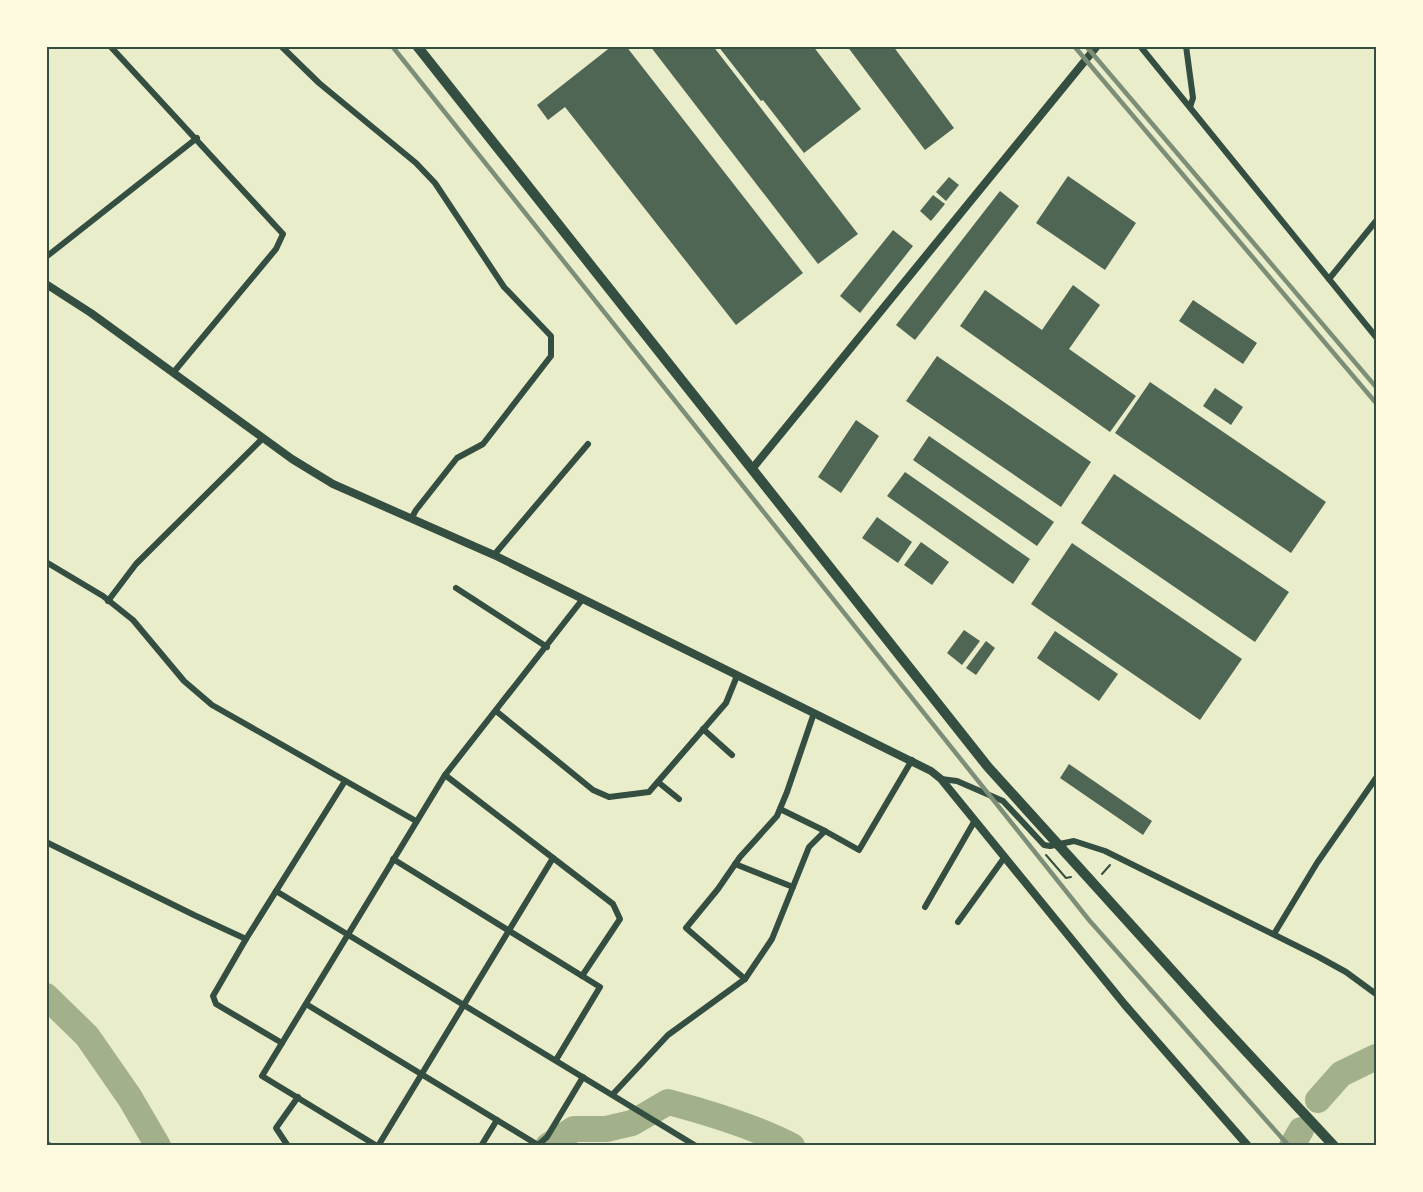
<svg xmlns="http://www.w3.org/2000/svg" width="1423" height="1192" viewBox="0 0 1423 1192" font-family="Mulish,sans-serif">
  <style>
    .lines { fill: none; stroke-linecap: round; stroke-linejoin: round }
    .river { stroke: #a3b18a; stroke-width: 26 }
    .building { fill: #4f6655 }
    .path { stroke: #344e41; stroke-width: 2 }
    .minor { stroke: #344e41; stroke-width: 6 }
    .tertiary { stroke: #344e41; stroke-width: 8 }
    .trunk { stroke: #344e41; stroke-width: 10 }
    .rail { stroke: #7c8e77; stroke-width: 4.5 }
    .neatline { fill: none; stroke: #344e41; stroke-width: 2 }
  </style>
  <rect width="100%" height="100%" fill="#e9edc9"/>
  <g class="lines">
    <g class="river">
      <polyline points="46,996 87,1036 130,1098 158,1146"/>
      <polyline points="1318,1100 1341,1074 1376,1057"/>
      <path d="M548 1146 574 1129H606L632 1123 668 1102C710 1113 753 1126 792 1146"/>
      <polyline points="1292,1146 1301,1130"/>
    </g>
  </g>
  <g class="building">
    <polygon points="612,46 626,46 803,273 736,325 565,107 548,120 537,105"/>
    <polygon points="650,46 713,46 858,234 818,264"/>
    <polygon points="718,46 813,46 861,109 804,153 763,100 761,101"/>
    <polygon points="847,46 893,46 954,128 925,150"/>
    <polygon points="1068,176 1136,223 1105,270 1036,223"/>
    <polygon points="949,177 959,185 946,201 936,192"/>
    <polygon points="1000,191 1019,206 915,340 896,325"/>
    <polygon points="933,195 945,204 931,221 920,211"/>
    <polygon points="893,230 913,246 860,313 840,296"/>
    <polygon points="1073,285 1100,305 1069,349 1136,396 1110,432 960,326 985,290 1042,330"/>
    <polygon points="1193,300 1257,343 1243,364 1179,321"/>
    <polygon points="937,356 1091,462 1061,507 906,401"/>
    <polygon points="1150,382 1326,502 1291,553 1115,433"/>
    <polygon points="1215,388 1243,407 1231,425 1203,406"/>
    <polygon points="856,420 879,436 841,493 818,477"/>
    <polygon points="929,436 1054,522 1037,546 913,460"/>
    <polygon points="905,472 1030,559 1013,584 887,496"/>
    <polygon points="1114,474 1289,592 1255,642 1081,523"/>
    <polygon points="877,517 912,542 898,563 862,538"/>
    <polygon points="921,542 949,562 932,585 904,565"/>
    <polygon points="1072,543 1242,659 1200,720 1031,604"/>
    <polygon points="964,630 980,641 962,665 947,653"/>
    <polygon points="1055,631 1118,674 1099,701 1037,658"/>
    <polygon points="986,641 995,648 976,675 966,668"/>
    <polygon points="1069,764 1152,821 1143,835 1060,778"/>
  </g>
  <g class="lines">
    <g class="path">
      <polyline points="1046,855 1066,878 1071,877"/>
      <polyline points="1102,874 1110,865"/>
      <polyline points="46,1141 54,1146"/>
    </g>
    <g class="minor">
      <polyline points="110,46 283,234 276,249 173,373"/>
      <polyline points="281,46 319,83 416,163 435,183 504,287 551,336 551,356 483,444 457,458 416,510 411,519"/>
      <polyline points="1140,46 1376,337"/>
      <polyline points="1186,46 1193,98 1190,107"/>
      <polyline points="46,257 197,138"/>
      <polyline points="1329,279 1376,221"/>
      <polyline points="494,555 588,444"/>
      <polyline points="46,562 103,596 133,620 184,681 212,705 416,821"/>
      <polyline points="456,588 547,647"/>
      <polyline points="108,601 136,564 263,438"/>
      <polyline points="496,711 593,790 609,797 649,792 726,703 737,676"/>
      <polyline points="703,729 732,755"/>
      <polyline points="445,775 613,904 620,919 582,976"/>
      <polyline points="941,779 957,781 1003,801 1044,845 1050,846 1074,841 1105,851 1317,956 1346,972 1376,994"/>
      <polyline points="658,782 679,799"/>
      <polyline points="780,809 825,831"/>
      <polyline points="46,842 194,915 246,939"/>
      <polyline points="393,859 600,987 556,1060"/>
      <polyline points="735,864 793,887"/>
      <polyline points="276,891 696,1146"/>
      <polyline points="925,907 974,822"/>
      <polyline points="958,922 1004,858"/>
      <polyline points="1274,934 1317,863 1376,778"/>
      <polyline points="745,979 772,939 809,847 825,831 859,850 912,760"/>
      <polyline points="306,1004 538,1145 547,1137 583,1077"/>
      <polyline points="282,1043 216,1004 213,996 246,939 345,781"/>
      <polyline points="613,1094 668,1035 745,979 686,928 718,889 740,857 777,816 787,792 814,713"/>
      <polyline points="288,1146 276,1128 298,1097"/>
      <polyline points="377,1146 262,1076 445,775 582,600"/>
      <polyline points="378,1146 553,858"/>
      <polyline points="481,1146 497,1120"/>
    </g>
    <g class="tertiary">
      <polyline points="46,284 91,313 292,459 333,484 494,555 931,771 941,779 1125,1005 1248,1146"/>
      <polyline points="752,469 1097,46"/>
    </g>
    <polyline class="trunk" points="417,46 988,767 1216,1019 1334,1146"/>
    <g class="rail">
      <polyline points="392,46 1089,920 1289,1146"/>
      <polyline points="1074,46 1376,403"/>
      <polyline points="1086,46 1376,387"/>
    </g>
  </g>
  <rect width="1423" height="1192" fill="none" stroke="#fefae0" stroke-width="96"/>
  <rect x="48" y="48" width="1327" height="1096" class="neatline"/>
</svg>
